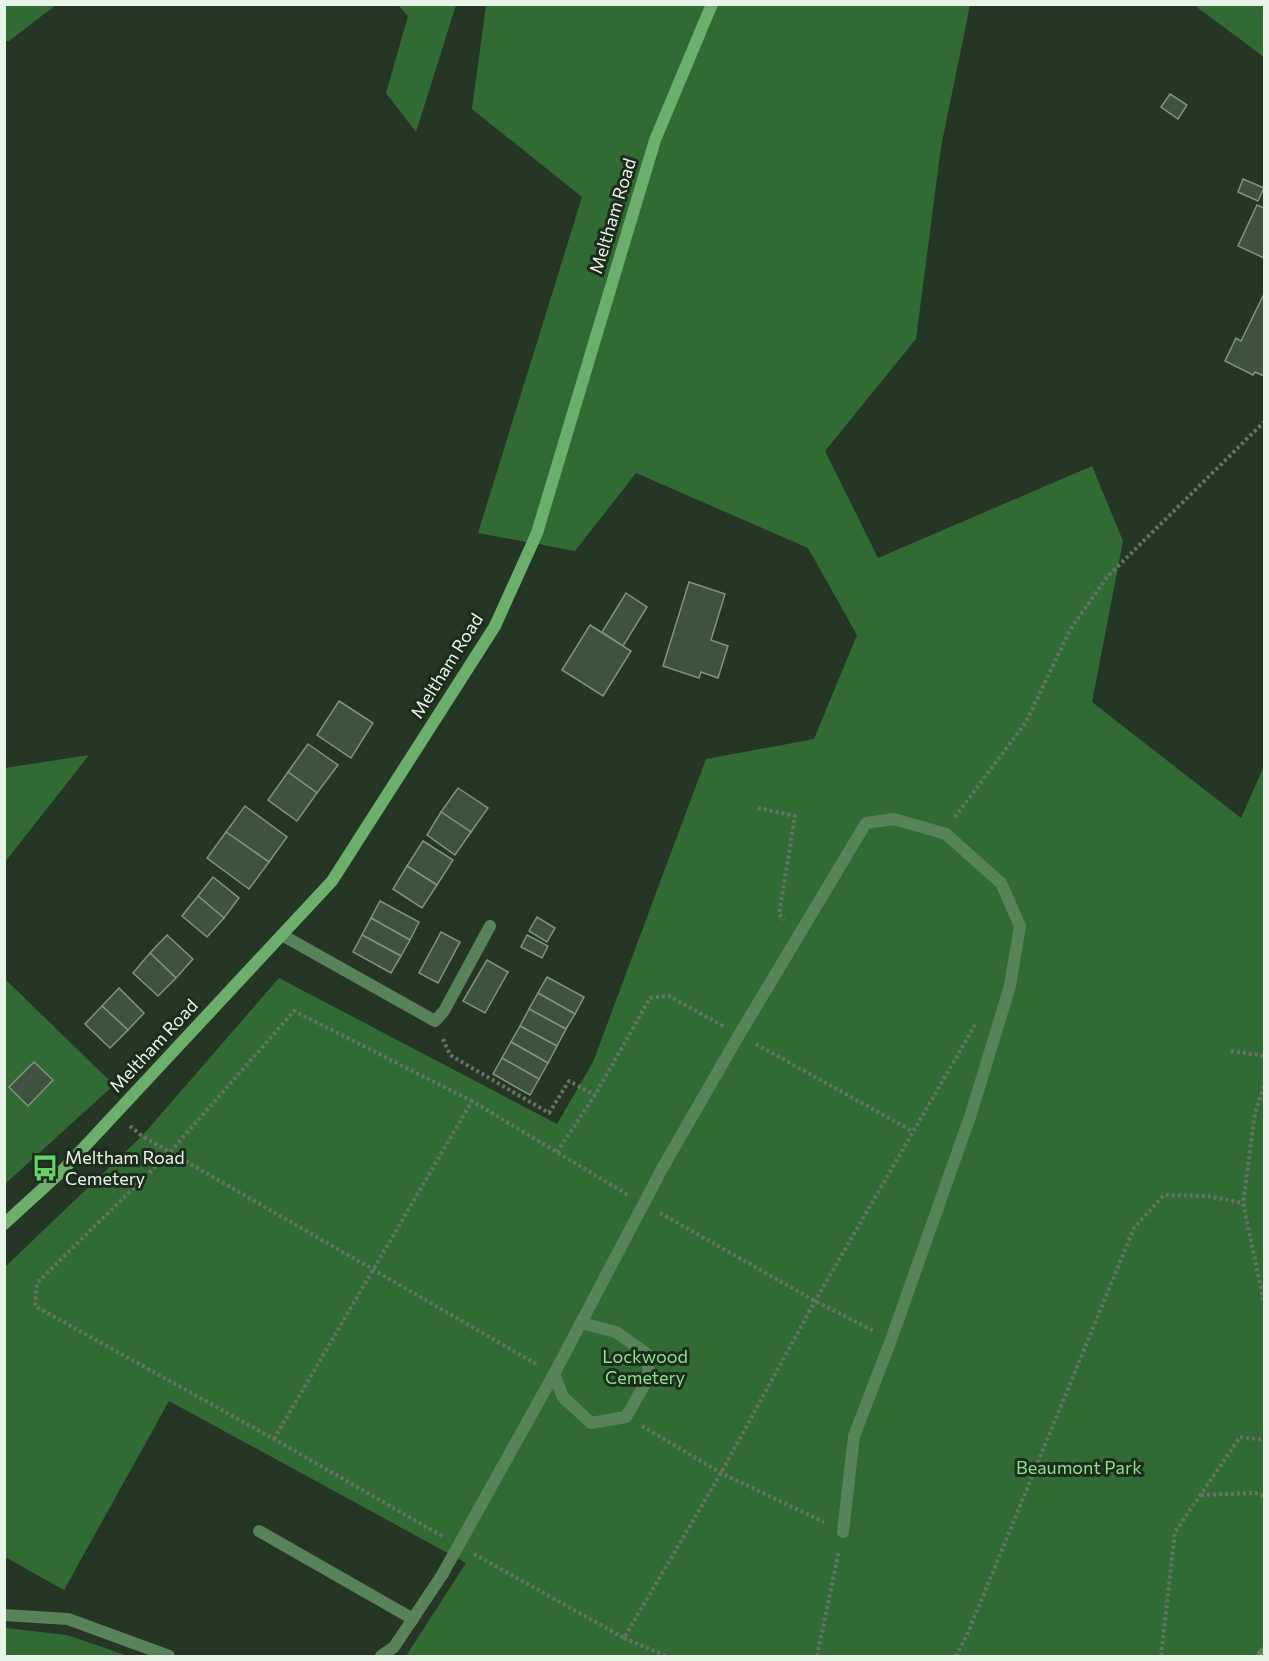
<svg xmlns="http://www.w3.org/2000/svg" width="1269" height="1661" viewBox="0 0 1269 1661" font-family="Commissioner,sans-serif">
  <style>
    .green { fill: #326a34 }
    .building { fill: #3f513f; stroke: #7f947f; stroke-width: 1.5 }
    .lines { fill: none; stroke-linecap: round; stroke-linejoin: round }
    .path { stroke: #647364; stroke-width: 4; stroke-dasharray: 3 3; stroke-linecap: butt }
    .lane { stroke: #588258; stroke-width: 12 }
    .secondary { stroke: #6caf6c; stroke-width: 12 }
    .labels { text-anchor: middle; stroke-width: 6; stroke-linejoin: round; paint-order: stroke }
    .street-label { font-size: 18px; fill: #e9f4e8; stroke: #1b2c1b }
    .poi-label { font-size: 18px; fill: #e9f4e8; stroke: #1b2c1b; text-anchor: start }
    .park-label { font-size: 18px; fill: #8ce28d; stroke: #1b2c1b }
  </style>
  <rect width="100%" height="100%" fill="#253625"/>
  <g class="green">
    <polygon points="4,5 5,4 56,5 9,41 5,41"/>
    <polygon points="398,5 456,5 416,132 386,93 408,16"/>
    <polygon points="486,5 970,5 941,147 916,339 825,451 878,558 1092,466 1123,541 1092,702 1241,818 1264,766 1264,1656 406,1656 466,1563 169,1401 64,1590 5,1557 5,1267 142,1136 279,978 557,1124 593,1062 706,759 814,739 857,635 808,548 636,473 575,551 478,533 582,197 472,109"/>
    <polygon points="1194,5 1264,5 1264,57"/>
    <polygon points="89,755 5,862 5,768"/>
    <polygon points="4,978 114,1085 5,1184 4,1184"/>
    <polygon points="5,1628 67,1635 128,1656 5,1656"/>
  </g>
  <g class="building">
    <polygon points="1170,94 1187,105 1178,119 1161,107"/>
    <polygon points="1243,179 1264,188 1258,201 1238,192"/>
    <polygon points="1257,205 1264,208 1264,258 1238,246"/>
    <polygon points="1264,294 1264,376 1255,372 1253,375 1225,361 1236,338 1241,341"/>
    <polygon points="689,582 725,594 711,640 728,646 718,678 701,672 699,678 663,666"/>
    <polygon points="626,593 647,607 623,646 602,632"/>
    <polygon points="590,625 631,651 603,696 562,670"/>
    <polygon points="339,701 373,723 351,758 317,735"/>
    <polygon points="308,744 338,765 317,793 288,772"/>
    <polygon points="288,772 317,793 297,821 268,800"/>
    <polygon points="458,788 488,808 471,832 441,812"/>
    <polygon points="245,806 287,837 269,862 226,832"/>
    <polygon points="441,812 471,832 455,855 427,835"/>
    <polygon points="226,832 269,862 249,889 207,858"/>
    <polygon points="423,841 453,860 437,885 407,866"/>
    <polygon points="407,866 437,885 422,908 393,889"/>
    <polygon points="213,877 239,898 224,918 198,896"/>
    <polygon points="198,896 224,918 207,937 182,916"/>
    <polygon points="380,901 419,922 410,940 371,918"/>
    <polygon points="537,917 555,928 547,942 529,931"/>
    <polygon points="371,918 410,940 401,956 362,935"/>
    <polygon points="441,932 460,942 438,983 419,973"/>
    <polygon points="167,935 193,959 176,978 150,953"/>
    <polygon points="362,935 401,956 391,973 353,952"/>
    <polygon points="527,935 548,946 542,958 521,947"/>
    <polygon points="150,953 176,978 158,996 133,973"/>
    <polygon points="487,960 508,972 485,1013 463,1001"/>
    <polygon points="547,977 584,997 575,1014 538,993"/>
    <polygon points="119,988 144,1013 128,1030 102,1006"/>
    <polygon points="538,993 575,1014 566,1029 529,1009"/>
    <polygon points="102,1006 128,1030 110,1048 85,1024"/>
    <polygon points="529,1009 566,1029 557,1046 520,1026"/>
    <polygon points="520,1026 557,1046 548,1063 511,1042"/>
    <polygon points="511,1042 548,1063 539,1079 502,1058"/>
    <polygon points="502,1058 539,1079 530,1095 493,1074"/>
    <polygon points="34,1062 53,1080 28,1106 9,1087"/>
  </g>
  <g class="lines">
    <g class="path">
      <polyline points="758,808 795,816 779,914 784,920"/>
      <polyline points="955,817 1026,722 1070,630 1107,577 1264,422"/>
      <polyline points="443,1039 450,1055 549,1113 569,1081 595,1095"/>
      <polyline points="756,1044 912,1131"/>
      <polyline points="1231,1051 1264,1056"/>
      <polyline points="1264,1086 1255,1113 1243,1203 1264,1303"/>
      <polyline points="130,1126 142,1136 538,1365"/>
      <polyline points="557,1152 595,1095 650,998 669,996 723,1026"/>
      <polyline points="660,1213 815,1301 874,1331"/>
      <polyline points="642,1426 721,1473 824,1522"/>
      <polyline points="274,1439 472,1101 628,1195"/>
      <polyline points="1201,1495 1255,1493 1264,1496"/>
      <polyline points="442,1536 274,1439 35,1306 37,1283 170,1152 294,1011 472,1101"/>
      <polyline points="474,1554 624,1638 721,1473 815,1301 975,1025"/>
      <polyline points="624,1638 666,1656"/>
      <polyline points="817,1656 839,1551"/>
      <polyline points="956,1656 967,1635 1134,1228 1164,1195 1207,1196 1243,1203"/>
      <polyline points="1161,1656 1175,1532 1240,1437 1264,1440"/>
    </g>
    <g class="lane">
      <polyline points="282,935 435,1021 444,1011 490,926"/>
      <polyline points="554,1374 563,1397 591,1423 626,1417 649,1377 647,1354 616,1332 581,1323"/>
      <polyline points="259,1531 413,1619"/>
      <polyline points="4,1615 68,1619 169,1656"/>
      <polyline points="381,1656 394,1647 442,1575 554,1374 663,1167 739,1035 866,823 894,819 946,834 1001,883 1020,926 1010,986 971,1114 891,1340 854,1436 843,1532"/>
      <polyline points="1262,1656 1264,1653"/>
    </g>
    <polyline class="secondary" points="4,1224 61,1172 332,881 495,626 537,533 655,140 712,4"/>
  </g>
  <defs>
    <g id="bus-bare" transform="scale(2.07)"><path d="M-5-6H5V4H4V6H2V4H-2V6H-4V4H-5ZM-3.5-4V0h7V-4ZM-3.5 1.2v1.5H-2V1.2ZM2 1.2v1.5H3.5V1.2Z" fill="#63d468" stroke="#1b2c1b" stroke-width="2.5" paint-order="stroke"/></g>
  </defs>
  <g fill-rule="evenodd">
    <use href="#bus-bare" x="45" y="1168"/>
  </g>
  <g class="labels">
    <g class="street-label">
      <text transform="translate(613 216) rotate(-73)" y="6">Meltham Road</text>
      <text transform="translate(447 666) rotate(-58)" y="6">Meltham Road</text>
      <text transform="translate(154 1046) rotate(-47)" y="6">Meltham Road</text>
    </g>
    <g class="poi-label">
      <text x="65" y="1164">Meltham Road<tspan x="65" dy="21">Cemetery</tspan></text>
    </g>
    <g class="park-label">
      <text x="645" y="1363">Lockwood<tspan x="645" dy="21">Cemetery</tspan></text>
      <text x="1079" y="1474">Beaumont Park</text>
    </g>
  </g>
  <rect width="1269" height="1661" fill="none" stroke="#e9f4e8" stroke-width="12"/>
</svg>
